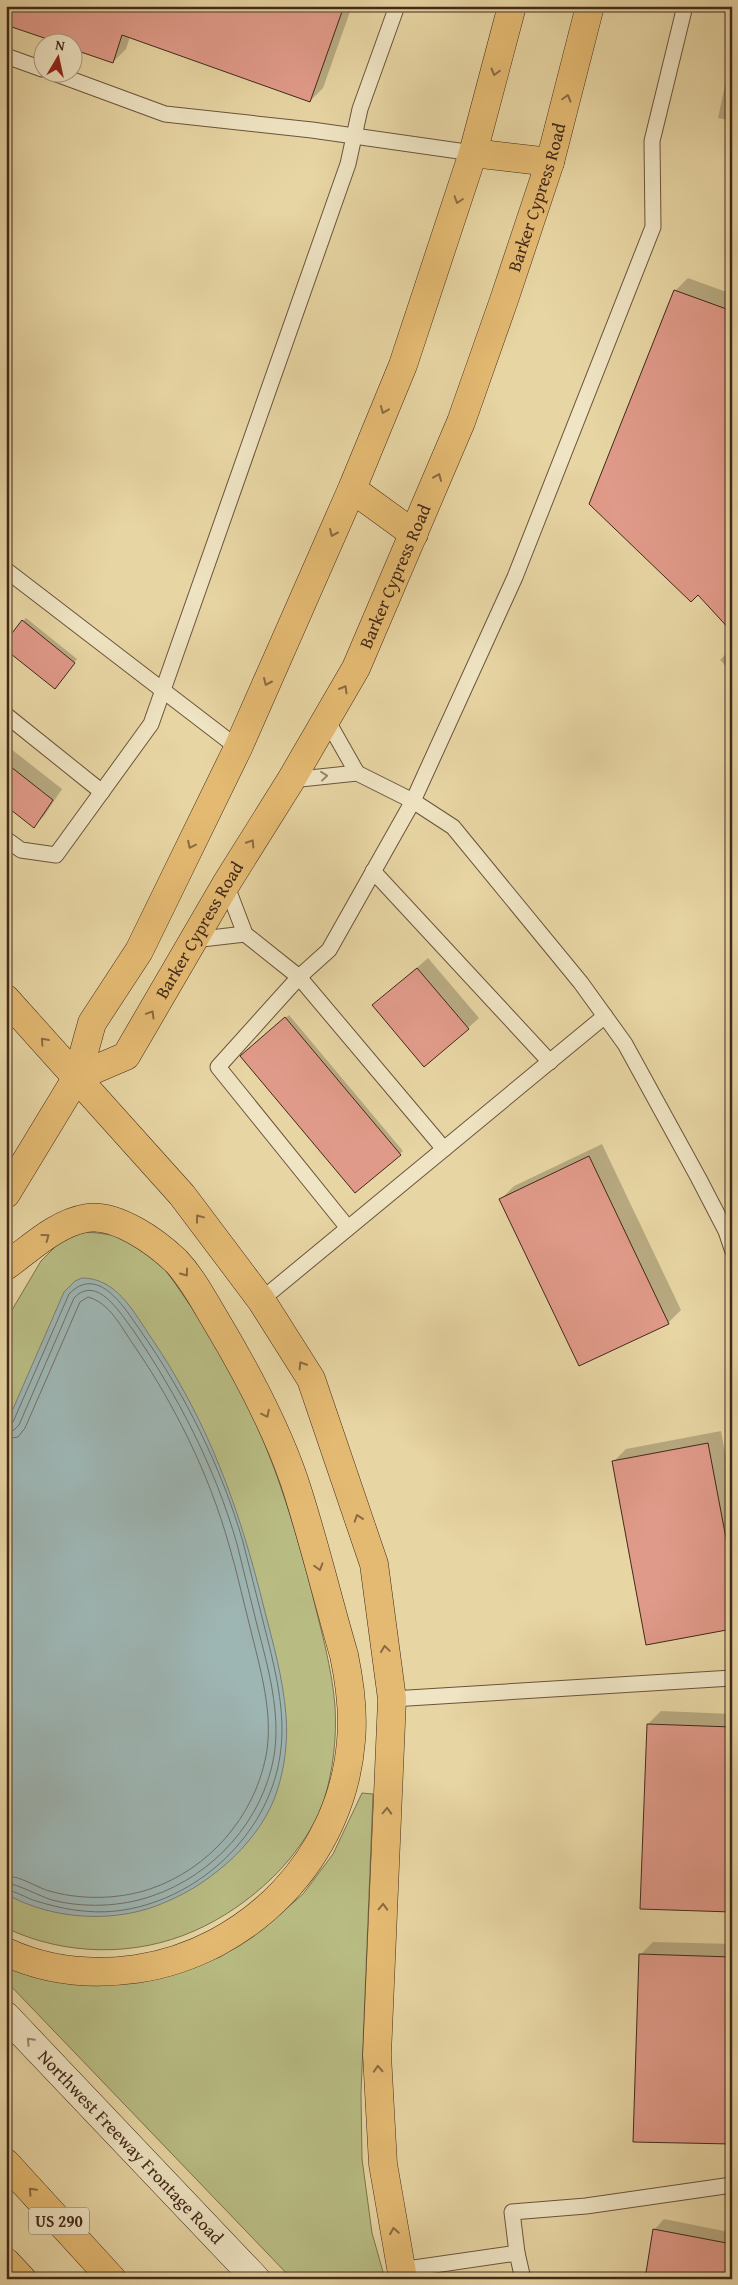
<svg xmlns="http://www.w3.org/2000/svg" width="738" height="2285" viewBox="0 0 738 2285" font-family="'Gentium Book Plus',serif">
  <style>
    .green { fill: #b8bc83; stroke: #7d724e }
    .water { fill: #9db5b3; stroke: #797d76 }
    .shadow { fill: #0003 }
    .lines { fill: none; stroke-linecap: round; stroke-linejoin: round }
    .shore { stroke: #706f66; stroke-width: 1 }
    .building { fill: #e09a89; stroke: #42291a }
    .lane-casing { stroke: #6b543c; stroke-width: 17 }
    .secondary-casing { stroke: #42291a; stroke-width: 29 }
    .primary-casing { stroke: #42291a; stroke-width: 29 }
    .highway-casing { stroke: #42291a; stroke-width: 29 }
    .lane { stroke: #efe4c3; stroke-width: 15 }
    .secondary { stroke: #efe4c3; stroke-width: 28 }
    .primary { stroke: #e4ba72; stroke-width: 28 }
    .highway { stroke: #e4ba72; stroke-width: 28 }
    .oneway { stroke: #8b6a42 }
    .oneway2 { stroke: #98866e }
    .labels { text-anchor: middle; stroke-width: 4; stroke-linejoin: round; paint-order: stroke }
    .shield { fill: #efe4c3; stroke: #76614d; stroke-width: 1 }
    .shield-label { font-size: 16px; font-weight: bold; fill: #42291a }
    .street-label { font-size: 18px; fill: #42291a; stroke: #efe4c3 }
  </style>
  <rect width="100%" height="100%" fill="#e7d5a3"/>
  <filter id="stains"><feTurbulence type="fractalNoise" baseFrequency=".004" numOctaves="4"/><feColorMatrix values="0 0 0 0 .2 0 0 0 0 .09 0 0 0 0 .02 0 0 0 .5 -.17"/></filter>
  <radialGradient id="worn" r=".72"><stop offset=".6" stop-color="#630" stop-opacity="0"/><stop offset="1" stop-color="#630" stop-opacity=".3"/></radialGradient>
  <g class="green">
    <path d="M84 1232C107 1233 129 1237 148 1252 165 1266 177 1287 190 1305 253 1395 285 1488 312 1593 321 1630 332 1668 335 1706 337 1737 333 1771 324 1800 304 1857 249 1907 194 1931 135 1957 65 1956 6 1928V1320L41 1261 62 1240Z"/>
    <polygon points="362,1793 373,1794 361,2094 362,2159 372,2233 385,2279 292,2279 6,1981 6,1963 172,1974 220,1957 262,1930 303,1894 333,1854"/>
  </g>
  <path class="water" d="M82 1278C115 1278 132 1309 148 1333 208 1420 239 1507 264 1608 273 1643 283 1678 286 1715 288 1740 285 1767 277 1791 262 1839 213 1882 168 1901 119 1924 54 1921 6 1894V1425L64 1292 75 1281Z"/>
  <g class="shadow">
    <polygon points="6,6 352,6 323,88 310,101 130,37 126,49 113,62 72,42 59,42 6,23"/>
    <polygon points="732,53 732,121 718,118"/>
    <polygon points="688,278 732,294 732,630 675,291"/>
    <polygon points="26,618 77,659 58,684 23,621"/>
    <polygon points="732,648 732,673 720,660"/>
    <polygon points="6,745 62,789 44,816 34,826 6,805"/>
    <polygon points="428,958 479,1018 468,1028 374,1005"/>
    <polygon points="289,1015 403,1151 356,1191 245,1053"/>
    <polygon points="602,1144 681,1310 668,1323 501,1199 514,1186"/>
    <polygon points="721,1431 732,1490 732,1628 613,1462 626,1449"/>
    <polygon points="661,1711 732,1714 732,1911 648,1724"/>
    <polygon points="653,1942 732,1944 732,2143 640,1955"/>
    <polygon points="732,2216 732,2279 637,2279 647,2270 654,2230 664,2219 729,2232"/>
  </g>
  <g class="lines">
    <g class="shore">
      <path d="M6 1425 13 1422 69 1294C98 1264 124 1307 140 1330 185 1394 221 1466 243 1542 250 1568 256 1595 263 1621 274 1665 287 1711 280 1756 268 1836 196 1902 116 1911 89 1914 62 1909 36 1901 26 1898 16 1891 6 1890"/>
      <path d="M6 1432 14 1430 19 1425 74 1298C97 1274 120 1313 133 1330 178 1396 215 1467 237 1544 244 1571 250 1598 257 1625 268 1667 281 1713 274 1756 263 1820 214 1875 152 1896 121 1907 83 1908 52 1900 39 1896 18 1884 6 1883"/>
      <path d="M6 1439 18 1437 25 1428 80 1302 88 1297C110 1303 121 1327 133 1344 175 1405 209 1474 229 1545 237 1572 243 1600 250 1627 260 1668 274 1714 266 1756 254 1817 209 1869 150 1889 117 1900 78 1900 46 1890 33 1885 19 1876 6 1876"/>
    </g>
  </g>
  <g class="building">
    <polygon points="6,6 344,6 310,102 122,35 113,63 72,49 72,42 56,42 6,25"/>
    <polygon points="674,290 732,311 732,632 698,595 691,602 589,504"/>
    <polygon points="22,620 75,663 55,689 6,650 6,641"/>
    <polygon points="6,763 53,800 34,828 6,806"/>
    <polygon points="417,968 469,1029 424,1067 372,1005"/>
    <polygon points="285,1017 401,1155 355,1193 240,1056"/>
    <polygon points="589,1156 669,1324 579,1366 499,1199"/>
    <polygon points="708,1443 732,1570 732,1629 646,1645 612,1461"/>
    <polygon points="647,1724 732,1727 732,1912 640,1909"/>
    <polygon points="639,1954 732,1957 732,2144 633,2142"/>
    <polygon points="653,2229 732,2244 732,2279 645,2279"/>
  </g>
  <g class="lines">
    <g class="lane-casing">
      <g id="lane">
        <polyline points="6,56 42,69"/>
        <polyline points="51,72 165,114 312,130 473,153"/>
        <polyline points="6,570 238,748"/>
        <polyline points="6,715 102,792"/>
        <polyline points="327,720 357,773"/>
        <polyline points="291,780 357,773 413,801 453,827 581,983 625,1044 698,1177 726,1231 732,1249"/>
        <polyline points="6,839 21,850 56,855 151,724 348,164 360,109 397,6"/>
        <polyline points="373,871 550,1062"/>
        <polyline points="226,884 245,934 299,977 444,1149"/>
        <polyline points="193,940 245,934"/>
        <polyline points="348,1228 218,1067 299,977 329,950 413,801 515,577 653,227 652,141 685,6"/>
        <polyline points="261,1300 605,1016"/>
        <polyline points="392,1699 732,1678"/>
        <polyline points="517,2253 523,2279"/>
        <polyline points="400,2270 517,2253 512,2212 586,2206 732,2185"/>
      </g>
    </g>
    <g class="secondary-casing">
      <g id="secondary">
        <path id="s1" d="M6 2016 256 2279"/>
      </g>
    </g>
    <g class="primary-casing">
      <g id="primary">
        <polyline points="473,153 550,162"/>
        <polyline points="352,489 414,534"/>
        <polyline points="6,999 182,1195 261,1300 311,1379 374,1564 392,1699 377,2055 383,2164 403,2279"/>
        <path id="s2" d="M77 1077 126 1056 226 884 291 780 356 668 461 422 504 300 550 162 590 6"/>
        <polyline points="6,1194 77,1077 92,1023 139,951 238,748 352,489 403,365 473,153 512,6"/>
        <path d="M6 1266C31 1248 56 1223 87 1218 116 1213 156 1242 176 1261 192 1278 204 1301 216 1321 246 1371 275 1425 294 1480 313 1537 327 1597 344 1655 350 1684 354 1712 351 1741 342 1857 250 1952 136 1969 93 1975 47 1971 6 1952"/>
      </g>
    </g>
    <g class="highway-casing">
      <g id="highway">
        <polyline points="6,2163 112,2279"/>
        <polyline points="6,2262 22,2279"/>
      </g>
    </g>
    <use href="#lane" class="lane"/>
    <use href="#secondary" class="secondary"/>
    <use href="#primary" class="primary"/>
    <use href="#highway" class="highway"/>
  </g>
  <defs><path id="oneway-chevron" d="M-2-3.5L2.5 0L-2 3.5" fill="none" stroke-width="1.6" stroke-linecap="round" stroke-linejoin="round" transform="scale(1.25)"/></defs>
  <g class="oneway">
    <use href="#oneway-chevron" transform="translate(495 72) rotate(105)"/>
    <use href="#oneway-chevron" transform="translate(567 98) rotate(-74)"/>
    <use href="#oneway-chevron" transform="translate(458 200) rotate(108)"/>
    <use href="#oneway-chevron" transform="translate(384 410) rotate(112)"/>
    <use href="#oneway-chevron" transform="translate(438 477) rotate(-67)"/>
    <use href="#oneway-chevron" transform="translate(333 533) rotate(114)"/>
    <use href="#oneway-chevron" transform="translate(267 682) rotate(114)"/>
    <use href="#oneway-chevron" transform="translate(344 689) rotate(-60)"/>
    <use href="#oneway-chevron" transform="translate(251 843) rotate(-58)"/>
    <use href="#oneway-chevron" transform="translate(191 845) rotate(116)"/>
    <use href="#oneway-chevron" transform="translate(151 1014) rotate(-59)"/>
    <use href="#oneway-chevron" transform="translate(44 1041) rotate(-132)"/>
    <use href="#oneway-chevron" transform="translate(199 1218) rotate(-127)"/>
    <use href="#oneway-chevron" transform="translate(46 1237) rotate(-36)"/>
    <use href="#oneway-chevron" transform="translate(185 1273) rotate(54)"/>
    <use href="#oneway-chevron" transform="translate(302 1365) rotate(-122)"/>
    <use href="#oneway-chevron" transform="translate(266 1414) rotate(64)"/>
    <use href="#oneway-chevron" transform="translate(358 1518) rotate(-109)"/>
    <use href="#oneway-chevron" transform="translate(319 1567) rotate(74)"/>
    <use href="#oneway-chevron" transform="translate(385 1649) rotate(-98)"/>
    <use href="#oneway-chevron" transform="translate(387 1811) rotate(-88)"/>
    <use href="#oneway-chevron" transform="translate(383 1907) rotate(-88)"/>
    <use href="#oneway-chevron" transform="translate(378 2069) rotate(-93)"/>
    <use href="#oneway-chevron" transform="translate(32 2191) rotate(-133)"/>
    <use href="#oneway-chevron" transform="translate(394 2231) rotate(-99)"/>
  </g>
  <g class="oneway2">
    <use href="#oneway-chevron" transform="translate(324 776) rotate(-6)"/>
    <use href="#oneway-chevron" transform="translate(30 2041) rotate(-134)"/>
  </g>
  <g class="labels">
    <rect class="shield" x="29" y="2207.5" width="60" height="27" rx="4"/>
    <g class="shield-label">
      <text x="59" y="2227">US 290</text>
    </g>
    <g class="street-label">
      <text dy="6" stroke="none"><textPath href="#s2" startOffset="1009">Barker Cypress Road</textPath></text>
      <text dy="6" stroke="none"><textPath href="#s2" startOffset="604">Barker Cypress Road</textPath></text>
      <text dy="6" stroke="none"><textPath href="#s2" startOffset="199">Barker Cypress Road</textPath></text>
      <text dy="6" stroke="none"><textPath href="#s1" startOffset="181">Northwest Freeway Frontage Road</textPath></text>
    </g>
  </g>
  <rect width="738" height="2285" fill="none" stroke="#e7d5a3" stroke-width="25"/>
  <rect x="8" y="8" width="723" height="2270" fill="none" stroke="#42291a" stroke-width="2.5"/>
  <rect x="12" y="12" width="713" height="2260" fill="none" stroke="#42291a"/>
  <g transform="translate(58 58) rotate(9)"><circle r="24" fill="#efe4c3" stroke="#aa997f"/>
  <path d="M0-4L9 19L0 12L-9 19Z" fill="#8f2418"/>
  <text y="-8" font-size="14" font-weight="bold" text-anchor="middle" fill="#42291a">N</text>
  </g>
  <rect width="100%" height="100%" filter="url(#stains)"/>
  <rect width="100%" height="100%" fill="url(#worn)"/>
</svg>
